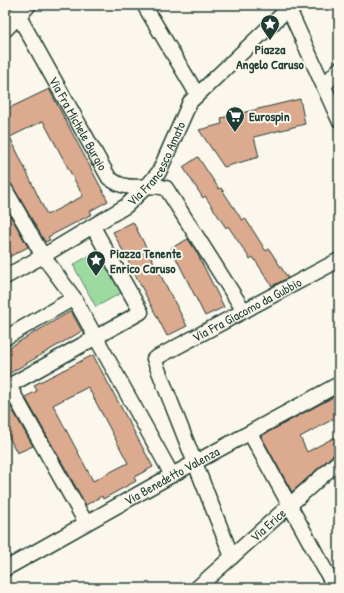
<svg xmlns="http://www.w3.org/2000/svg" width="344" height="593" viewBox="0 0 344 593" font-family="'Patrick Hand',sans-serif">
  <style>
    .green { fill: #9ddaa2; stroke: #5e8c6b }
    .building { fill: #dcaa8f; stroke: #1f3d34; fill-rule: evenodd }
    .lines { fill: none; stroke-linecap: round; stroke-linejoin: round }
    .minor-casing { stroke: #1f3d34; stroke-width: 17 }
    .major-casing { stroke: #1f3d34; stroke-width: 20 }
    .minor { stroke: #fbf7ec; stroke-width: 14 }
    .major { stroke: #fbf7ec; stroke-width: 17 }
    .labels { text-anchor: middle; stroke-width: 4; stroke-linejoin: round; paint-order: stroke }
    .poi-label { font-size: 13px; font-weight: bold; fill: #1f3d34; stroke: #fbf7ec; text-anchor: start }
    .street-label { font-size: 13px; fill: #1f3d34; stroke: #fbf7ec }
  </style>
  <rect width="100%" height="100%" fill="#fbf7ec"/>
  <filter id="ink" filterUnits="userSpaceOnUse"><feTurbulence type="fractalNoise" baseFrequency=".025" numOctaves="2"/><feDisplacementMap in="SourceGraphic" scale="8" xChannelSelector="R" yChannelSelector="G"/><feConvolveMatrix kernelMatrix="1 2 1 2 8 2 1 2 1" color-interpolation-filters="sRGB"/></filter>
  <g filter="url(#ink)">
    <polygon class="green" points="97,251 121,293 96,307 73,265"/>
    <g class="building">
      <path d="M49 89 108 201 90 211 92 214 48 237 50 240 45 242 12 185 9 182 5 181V110ZM43 121 83 196 47 215 10 137Z"/>
      <polygon points="300,99 305,124 254,137 259,157 224,167 199,130 222,124 221,118"/>
      <polygon points="198,157 219,189 221,188 242,220 245,218 266,251 269,249 288,278 272,286 253,257 250,259 228,226 226,228 205,196 203,198 183,167"/>
      <polygon points="5,206 28,247 5,259"/>
      <polygon points="133,222 187,326 167,336 113,232"/>
      <polygon points="188,239 196,251 224,307 205,316 171,248"/>
      <polygon points="71,311 82,331 5,376 5,350"/>
      <path d="M93 355 153 467 134 477 136 481 103 499 102 496 86 505 25 397 37 391 34 385ZM88 387 128 463 93 481 53 405Z"/>
      <polygon points="339,394 339,416 300,437 307,452 339,435 339,452 333,455 292,492 261,436"/>
      <polygon points="9,404 33,446 17,453 7,433 5,434 5,406"/>
    </g>
    <g class="lines">
      <g class="minor-casing">
        <g id="minor">
          <polyline points="144,5 197,94"/>
          <polyline points="287,5 339,120"/>
          <path id="s1" d="M18 15 109 178C130 194 142 182 166 188L244 311"/>
          <polyline points="324,86 339,69"/>
          <path id="s2" d="M5 189 43 256 126 206 147 186 159 172 190 102 292 5"/>
          <polyline points="5,277 43,256 74,298 5,338"/>
          <polyline points="74,298 172,475"/>
          <polyline points="9,386 86,523"/>
          <polyline points="5,388 141,312 93,227"/>
          <polyline points="250,433 335,588"/>
          <path id="s3" d="M232 557 154 359 339 260"/>
          <path id="s4" d="M5 569 172 475 339 384"/>
          <path id="s5" d="M197 588 339 461"/>
        </g>
      </g>
      <g class="major-casing">
        <polyline id="major" points="5,28 27,5"/>
      </g>
      <use href="#minor" class="minor"/>
      <use href="#major" class="major"/>
    </g>
  </g>
  <defs>
    <g id="sight-pin" transform="scale(1)"><path d="M0 17L-7.5 6A9.5 9.5 0 1 1 7.5 6Z" fill="#1f3d34" stroke="#fbf7ec"/><path d="M0-6L1.8-2.2L6-1.7L2.9 1.2L3.7 5.4L0 3.3L-3.7 5.4L-2.9 1.2L-6-1.7L-1.8-2.2Z" fill="#fff"/></g>
    <g id="supermarket-pin" transform="scale(1)"><path d="M0 17L-7.5 6A9.5 9.5 0 1 1 7.5 6Z" fill="#1f3d34" stroke="#fbf7ec"/><path d="M-6-5.5h2.5l.6 2H6L4.5 2H-2.5L-4.4-4H-6ZM-1.5 3.2a1.3 1.3 0 1 0 .1 0ZM3 3.2a1.3 1.3 0 1 0 .1 0Z" fill="#fff"/></g>
  </defs>
  <g fill-rule="evenodd">
    <use href="#sight-pin" x="270" y="24"/>
    <use href="#supermarket-pin" x="235" y="116"/>
    <use href="#sight-pin" x="96" y="260"/>
  </g>
  <g class="labels">
    <g class="poi-label">
      <text x="270" y="54" text-anchor="middle">Piazza<tspan x="270" dy="15">Angelo Caruso</tspan></text>
      <text x="249" y="121">Eurospin</text>
      <text x="110" y="258">Piazza Tenente<tspan x="110" dy="15">Enrico Caruso</tspan></text>
    </g>
    <g class="street-label">
      <text dy="5" stroke="none"><textPath href="#s1" startOffset="124">Via Fra Michele Burgio</textPath></text>
      <text dy="5" stroke="none"><textPath href="#s2" startOffset="227">Via Francesco Amato</textPath></text>
      <text dy="5" stroke="none"><textPath href="#s3" startOffset="318">Via Fra Giacomo da Gubbio</textPath></text>
      <text dy="5" stroke="none"><textPath href="#s4" startOffset="191">Via Benedetto Valenza</textPath></text>
      <text dy="5" stroke="none"><textPath href="#s5" startOffset="95">Via Erice</textPath></text>
    </g>
  </g>
  <rect width="344" height="593" fill="none" stroke="#fbf7ec" stroke-width="20"/>
  <rect x="10" y="10" width="324" height="573" fill="none" stroke="#1f3d34" stroke-width="1.5" filter="url(#ink)"/>
</svg>
